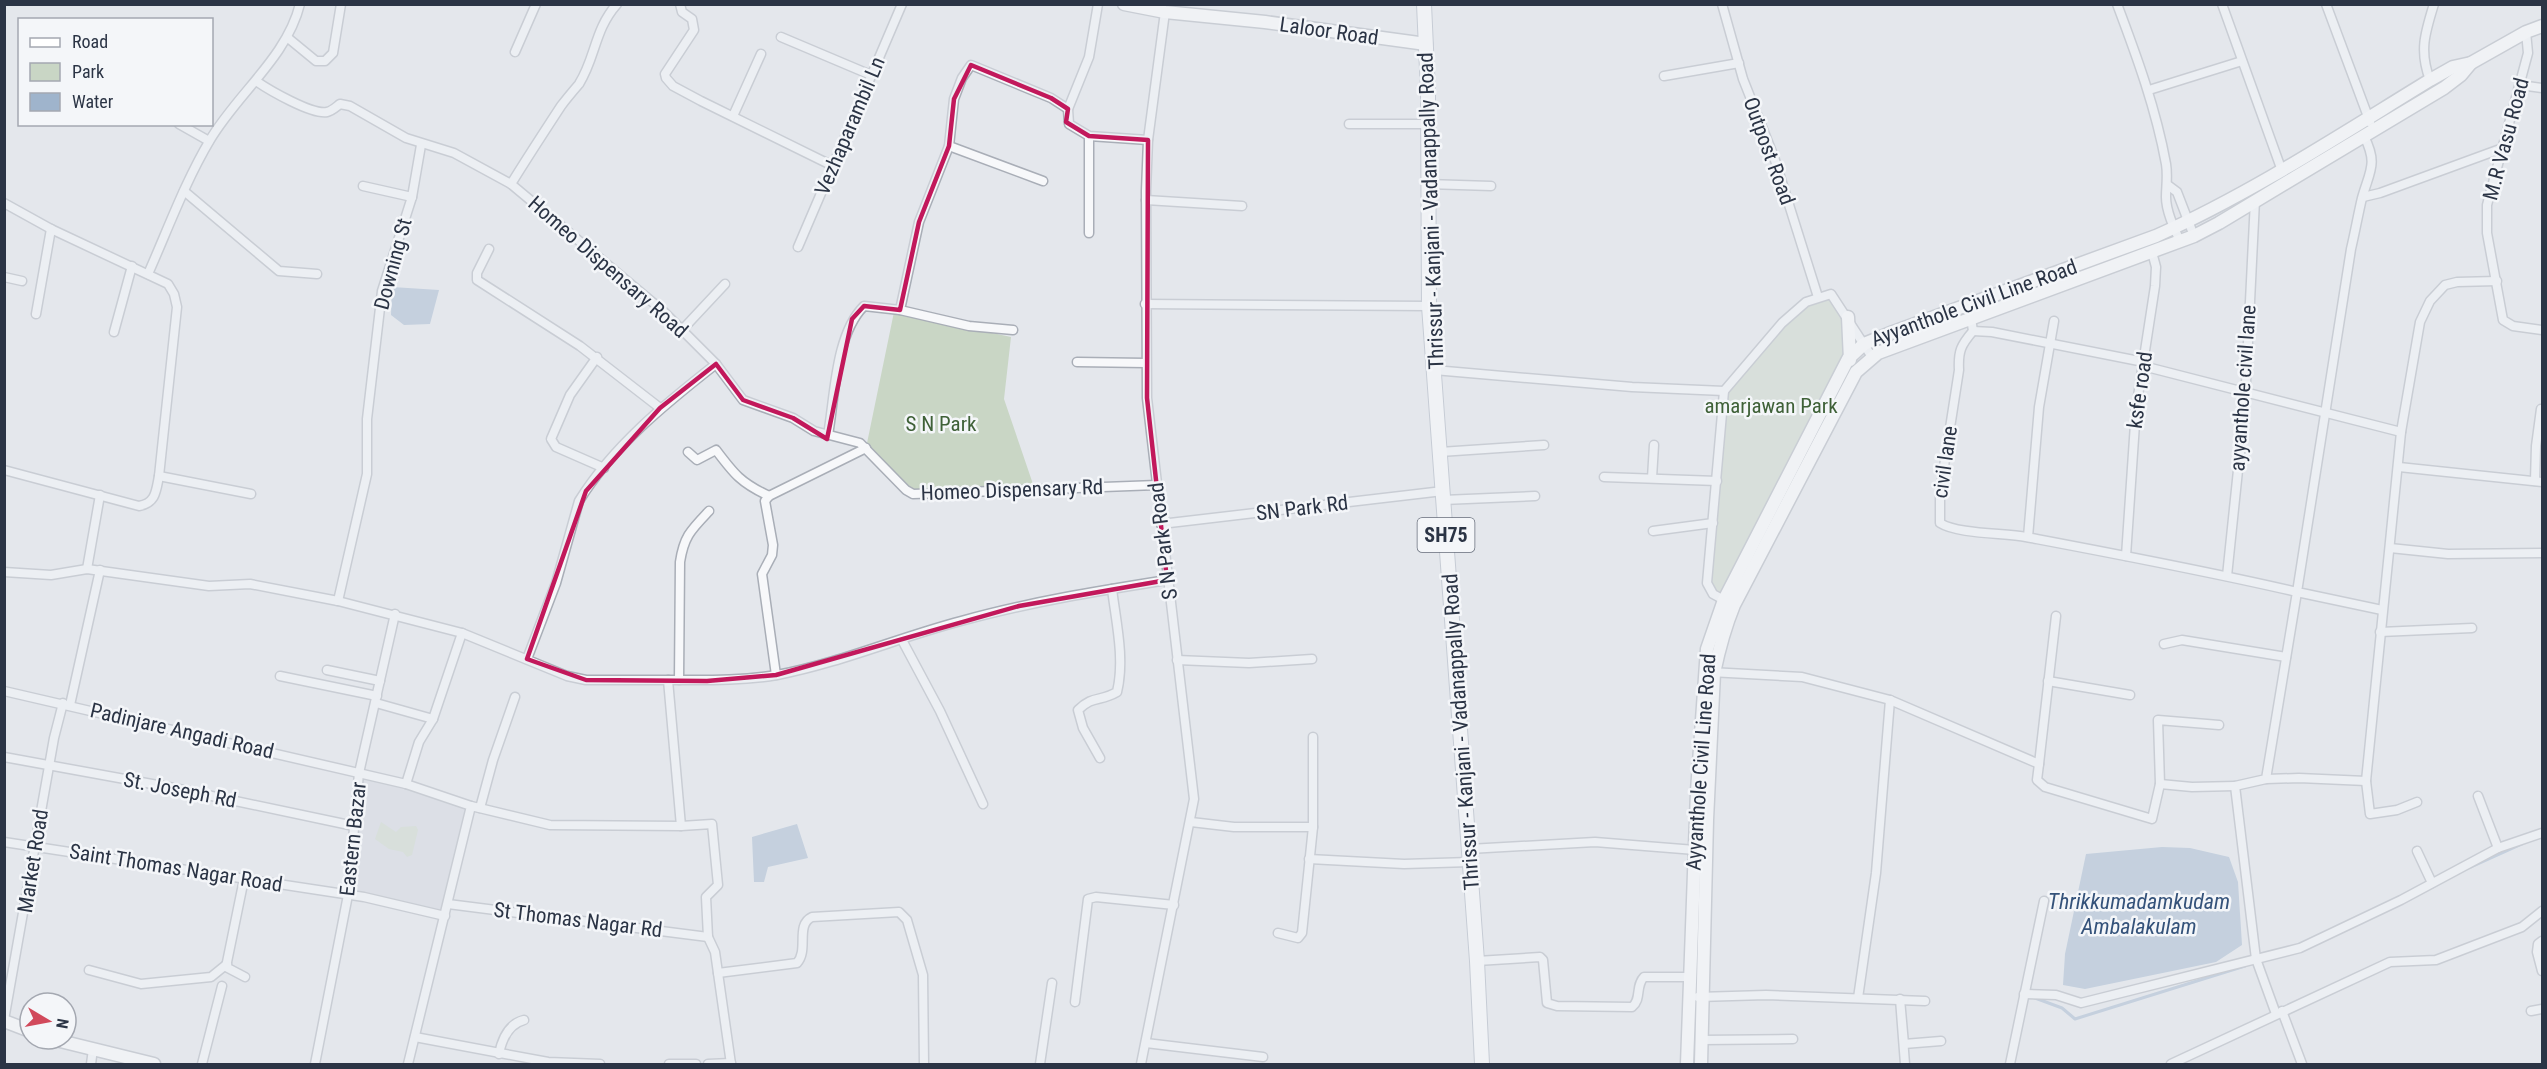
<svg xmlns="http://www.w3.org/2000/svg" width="2547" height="1069" viewBox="0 0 2547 1069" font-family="'Roboto Condensed',sans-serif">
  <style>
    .built { fill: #d2d6de }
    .green { fill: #c9d6c5 }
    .water { fill: #9fb4cc }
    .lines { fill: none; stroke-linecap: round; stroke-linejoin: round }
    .stream { stroke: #9fb4cc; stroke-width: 3 }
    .street-casing { stroke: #a9aeb7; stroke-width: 11 }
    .secondary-casing { stroke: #a9aeb7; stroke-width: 15 }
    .primary-casing { stroke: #a3abb8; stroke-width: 16 }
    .street { stroke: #f7f8fa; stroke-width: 8 }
    .secondary { stroke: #fff; stroke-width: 12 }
    .primary { stroke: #fff; stroke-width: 14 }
    .marked { fill: none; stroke: #c2185b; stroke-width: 4.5; stroke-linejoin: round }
    .labels { text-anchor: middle; stroke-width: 5; stroke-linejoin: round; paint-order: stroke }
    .shield { fill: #f4f6f9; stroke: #676e7b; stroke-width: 1.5 }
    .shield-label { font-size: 20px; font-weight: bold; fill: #2b3445 }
    .street-label { font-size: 21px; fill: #2b3445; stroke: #f4f6f9 }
    .park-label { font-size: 21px; fill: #3f6138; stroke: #f4f6f9 }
    .water-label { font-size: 22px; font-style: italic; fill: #34527a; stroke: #f4f6f9 }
  </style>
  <rect width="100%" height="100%" fill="#e4e7ec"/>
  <polygon class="built" points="363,777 405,787 466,808 442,912 353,892"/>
  <g class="green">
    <polygon points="1830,294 1847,318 1847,358 1724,600 1709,589 1724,391 1806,302"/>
    <polygon points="894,312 1011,337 1004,399 1035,490 913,494 866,448"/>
    <polygon points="381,822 396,832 401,827 416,826 418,830 412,855 407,857 403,852 389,849 375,839"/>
  </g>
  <g class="water">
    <polygon points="392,287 439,290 430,324 404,325 391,315"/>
    <polygon points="797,824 808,858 768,867 764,882 754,882 752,837"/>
    <polygon points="2162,847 2190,848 2229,857 2238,882 2242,945 2216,962 2085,989 2063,985 2065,954 2086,854"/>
  </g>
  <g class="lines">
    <g class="stream">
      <polyline points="2471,867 2522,844"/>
      <polyline points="2035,998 2062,1008 2075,1019 2245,966"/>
    </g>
    <g class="street-casing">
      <g id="street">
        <polyline points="680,4 682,12 692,19 694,30 665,74 666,78 673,86 701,101 833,166"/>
        <polyline points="1098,4 1089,57 1068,109 1069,124 1089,136 1148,140"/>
        <polyline points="1722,4 1743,79 1774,157 1818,297"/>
        <path d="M2117 4C2137 57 2156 109 2166 164 2168 176 2166 186 2166 197 2166 211 2174 228 2180 241"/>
        <polyline points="2222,4 2282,171"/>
        <polyline points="2326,4 2370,122"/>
        <polyline points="2526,32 2528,53 2487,205 2487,233 2503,320 2513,326 2542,330"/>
        <polyline points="781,37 871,75"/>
        <polyline points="288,38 316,61 325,61 333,53 341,4"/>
        <polyline points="515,52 536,4"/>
        <polyline points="1664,76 1739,63"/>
        <path d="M2430 80C2419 51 2425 33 2434 4"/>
        <path d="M256 81C269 90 312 115 327 112 332 111 336 107 340 104L350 106 406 138 454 153 511 184 663 311 716 364 743 400 793 418 814 431 860 443 906 490 913 494 1157 485"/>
        <polyline points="2520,85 2542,88"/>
        <polyline points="2149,90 2242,61"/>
        <polyline points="733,116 761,54"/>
        <polyline points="179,124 209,141"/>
        <polyline points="1349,124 1428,124"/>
        <path d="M2364 136C2378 164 2370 170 2362 198 2358 215 2355 232 2351 249L2297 592 2382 610"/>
        <polyline points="949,146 1043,181"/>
        <path d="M511 184C527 158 544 132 561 106 567 98 573 91 579 84 596 57 594 30 617 4"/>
        <polyline points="1427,184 1491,186"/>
        <polyline points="363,186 412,197"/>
        <polyline points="2169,186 2177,192 2194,236"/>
        <polyline points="184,191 279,271 317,274"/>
        <polyline points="2363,197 2380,193 2503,148"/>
        <polyline points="1146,200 1242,206"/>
        <path d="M4 203 51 229 168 284 174 294 177 307 159 476C156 491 156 503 139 506L4 470"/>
        <polyline points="1089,233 1089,136"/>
        <polyline points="798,247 902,4"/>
        <polyline points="489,249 477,273 477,280 580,346 660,408"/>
        <path d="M148 274C168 229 185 182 210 140 237 94 287 57 300 4"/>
        <polyline points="4,277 22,281"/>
        <polyline points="1145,304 1429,306"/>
        <polyline points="36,314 51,229"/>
        <path d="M1971 318 1973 331C1961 345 1958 351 1959 370L1940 492V523C1957 534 2004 533 2026 537 2116 554 2207 571 2297 592L2266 779 2235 786 2256 959 2276 1014"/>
        <polyline points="682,330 725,284"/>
        <polyline points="1013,330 969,326 900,310 919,222 949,146 954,99 962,78 971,65 1051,98 1068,109"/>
        <polyline points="1973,331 1992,332 2144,362"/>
        <polyline points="114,332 132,266"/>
        <polyline points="597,357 570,395 551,439 556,447 604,468"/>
        <polyline points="1077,362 1146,363"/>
        <polyline points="2143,366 2401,432"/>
        <polyline points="1434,370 1632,387 1724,391 1782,323 1806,302 1831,294 1872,357"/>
        <polyline points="1724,391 1707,583 1713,594 1724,600"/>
        <path d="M828 435C835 396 835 335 864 306L900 310"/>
        <path d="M688 452 697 460 716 450C734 474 741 483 769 496"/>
        <polyline points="1440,452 1544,445"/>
        <polyline points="2399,467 2542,482"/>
        <polyline points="159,476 251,494"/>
        <polyline points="1604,477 1717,481"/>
        <polyline points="1652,478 1654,445"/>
        <polyline points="2535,481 2536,446 2541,409"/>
        <polyline points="1443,500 1535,496"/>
        <polyline points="1161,524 1443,491"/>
        <polyline points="1653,531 1713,523"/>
        <polyline points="2028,537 2039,407 2054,321"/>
        <polyline points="2390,548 2448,554 2542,553"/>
        <polyline points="2126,556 2136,409 2155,286 2156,267 2152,252"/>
        <polyline points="87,569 100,495"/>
        <polyline points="4,572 51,575 87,569 209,586 250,584 338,601 462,633 567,676 586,680 668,680 681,826"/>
        <polyline points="2227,576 2245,403 2255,200"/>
        <polyline points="338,601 367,474 367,419 382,291 412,197 421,145"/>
        <polyline points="2380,632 2472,628"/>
        <polyline points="902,640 940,711 983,804"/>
        <polyline points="2164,644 2182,640 2286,657"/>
        <path d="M527 659 556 583 579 501C613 446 665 404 716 364"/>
        <polyline points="1177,660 1249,663 1312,659"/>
        <polyline points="327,670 380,681"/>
        <polyline points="1710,672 1802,677 1890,700 2039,764 2037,780 2045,787 2152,819 2160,784 2158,720 2219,725"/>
        <polyline points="776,675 762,574 772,555 773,545 765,501 769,496 866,448"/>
        <polyline points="280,676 377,696"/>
        <path d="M668 680C704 680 741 681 777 675 840 663 900 637 961 621 1029 602 1098 591 1167 580"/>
        <path d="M679 680 680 562C684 536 691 530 709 511"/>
        <polyline points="2048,681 2130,695"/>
        <polyline points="4,691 406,784 471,806 408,1064"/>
        <polyline points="376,703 433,719"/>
        <polyline points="70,705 100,570"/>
        <polyline points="4,757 174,788 354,826"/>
        <path d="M1100 758 1083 728 1078 710C1093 695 1100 702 1117 692 1125 659 1116 622 1112 589"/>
        <polyline points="2039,764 2056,616"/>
        <polyline points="2266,779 2299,778 2366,781"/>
        <polyline points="406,784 419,742 433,719 462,633"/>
        <polyline points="2160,784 2192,787 2235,786"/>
        <polyline points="2478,796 2498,848"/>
        <polyline points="2417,802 2397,810 2370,814 2366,781 2401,432 2420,322 2430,301 2445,285 2457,282 2497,281"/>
        <polyline points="471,806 550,825 681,826 712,824 718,885 706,897 708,937 715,952 731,1064"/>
        <polyline points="480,808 493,760 515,697"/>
        <polyline points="1191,822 1234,827 1313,827"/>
        <polyline points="4,842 364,897 445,916"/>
        <polyline points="1469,849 1595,842 1695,850"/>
        <polyline points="2417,851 2432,883"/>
        <polyline points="1309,859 1404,864 1470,862"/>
        <polyline points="244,879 226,967 245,977"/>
        <polyline points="448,904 708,937"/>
        <polyline points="1278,933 1298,938 1302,933 1313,827 1313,737"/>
        <polyline points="2542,941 2538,944 2537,952 2542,971"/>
        <path d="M1477 961 1540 957 1543 960 1547 1003 1557 1006 1632 1007C1642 999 1635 986 1644 977H1689"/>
        <polyline points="89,970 141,984 211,977 227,964"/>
        <path d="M718 973 797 963C809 950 795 925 812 917L899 912 907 920 923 975 924 1064"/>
        <polyline points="2024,994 2056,995 2081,1003 2300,948 2401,900 2498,848 2542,833"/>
        <polyline points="1698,997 1766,995 1925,1001"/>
        <polyline points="1858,998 1876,873 1890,700"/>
        <polyline points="1075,1002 1088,899 1096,897 1174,905"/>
        <polyline points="2282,1011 2302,1064"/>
        <polyline points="2531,1011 2542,1009"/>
        <polyline points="4,1020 54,738 63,703"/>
        <polyline points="415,1037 548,1062 600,1064"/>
        <polyline points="1702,1040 1793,1039"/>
        <polyline points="1146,1043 1263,1057"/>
        <path d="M499 1054C502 1039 508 1024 524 1020"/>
        <polyline points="91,1064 93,1049"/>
        <polyline points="202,1064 222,986"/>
        <polyline points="315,1064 348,895 359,773 395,614"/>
        <polyline points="669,1064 696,1064"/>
        <polyline points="708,1064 731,1063"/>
        <polyline points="1040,1064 1052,983"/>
        <polyline points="1141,1064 1194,799 1147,398 1146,191 1148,140 1165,12"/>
        <polyline points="1905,1064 1900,999 1904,1044 1941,1041"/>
        <polyline points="2010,1064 2044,901"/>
        <polyline points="2171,1064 2390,962 2436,960 2522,927 2542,911"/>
      </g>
    </g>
    <g class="secondary-casing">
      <g id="secondary">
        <polyline points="1124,4 1165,12 1265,22 1426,44"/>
        <polyline points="1848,317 1850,360"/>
        <polyline points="4,1021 30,1031"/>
        <polyline points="52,1039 154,1064"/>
        <path d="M1687 1064 1697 791 1707 649 1724 600 1848 359 1864 344 1893 332 2156 236C2252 193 2340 135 2430 80L2453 67 2471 63 2526 32 2542 26"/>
        <path d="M1701 1064 1707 820 1714 673C1719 649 1725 627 1734 605L1856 372 1878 353 2194 236 2219 223 2444 88 2461 75 2471 63"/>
      </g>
    </g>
    <g class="primary-casing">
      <polyline id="primary" points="1424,4 1428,92 1429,306 1477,961 1482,1064"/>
    </g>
    <use href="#street" class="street"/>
    <use href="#secondary" class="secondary"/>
    <use href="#primary" class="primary"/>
  </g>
  <path d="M0 0H2547V1069H0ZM971 65 1051 98 1068 109 1066 122 1089 136 1148 140 1147 398 1167 580 1019 606 776 675 707 681 586 680 527 659 586 491 660 408 716 364 743 400 793 418 827 439 852 319 864 306 900 310 919 222 949 146 954 99Z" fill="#e4e7ec" fill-opacity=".55" fill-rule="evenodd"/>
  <path class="marked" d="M971 65 1051 98 1068 109 1066 122 1089 136 1148 140 1147 398 1167 580 1019 606 776 675 707 681 586 680 527 659 586 491 660 408 716 364 743 400 793 418 827 439 852 319 864 306 900 310 919 222 949 146 954 99Z"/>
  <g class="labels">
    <rect class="shield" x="1417.5" y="518" width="57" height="34" rx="4.5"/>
    <g class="shield-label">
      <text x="1446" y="542">SH75</text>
    </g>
    <g class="street-label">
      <text transform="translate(1329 31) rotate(8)" y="7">Laloor Road</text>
      <text transform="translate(850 126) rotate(-67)" y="7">Vezhaparambil Ln</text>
      <text transform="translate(2506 139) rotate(-75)" y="7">M.R Vasu Road</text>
      <text transform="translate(1769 151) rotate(70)" y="7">Outpost Road</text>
      <text transform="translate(1431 211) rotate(-92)" y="7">Thrissur - Kanjani - Vadanappally Road</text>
      <text transform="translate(393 264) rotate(-75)" y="7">Downing St</text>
      <text transform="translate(608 267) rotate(41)" y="7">Homeo Dispensary Road</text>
      <text transform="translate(1974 303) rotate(-20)" y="7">Ayyanthole Civil Line Road</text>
      <text transform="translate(2243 388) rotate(-86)" y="7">ayyanthole civil lane</text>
      <text transform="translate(2140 390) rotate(-82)" y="7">ksfe road</text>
      <text transform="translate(1945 462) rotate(-82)" y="7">civil lane</text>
      <text transform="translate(1012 490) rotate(-2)" y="7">Homeo Dispensary Rd</text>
      <text transform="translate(1302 508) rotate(-7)" y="7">SN Park Rd</text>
      <text transform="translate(1163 541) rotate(-97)" y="7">S N Park Road</text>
      <text transform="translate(182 731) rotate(13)" y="7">Padinjare Angadi Road</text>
      <text transform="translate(1461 732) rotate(-94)" y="7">Thrissur - Kanjani - Vadanappally Road</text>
      <text transform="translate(1701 762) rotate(-86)" y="7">Ayyanthole Civil Line Road</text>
      <text transform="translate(180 790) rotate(11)" y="7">St. Joseph Rd</text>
      <text transform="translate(353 839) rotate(-84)" y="7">Eastern Bazar</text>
      <text transform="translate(33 861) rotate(-81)" y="7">Market Road</text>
      <text transform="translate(176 868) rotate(9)" y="7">Saint Thomas Nagar Road</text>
      <text transform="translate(578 920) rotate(7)" y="7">St Thomas Nagar Rd</text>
    </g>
    <g class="park-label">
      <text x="1771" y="413">amarjawan Park</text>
      <text x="941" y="431">S N Park</text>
    </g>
    <g class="water-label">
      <text x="2139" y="909">Thrikkumadamkudam<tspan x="2139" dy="25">Ambalakulam</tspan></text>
    </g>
  </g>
  <rect width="2547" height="1069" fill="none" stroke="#2b3445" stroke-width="12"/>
  <rect x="18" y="18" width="195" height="108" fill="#f4f6f9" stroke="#a4a8b1" stroke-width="1.5"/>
  <rect x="30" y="38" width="30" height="9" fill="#ffffff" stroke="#a4a8b1" stroke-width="1.5"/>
  <text x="72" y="48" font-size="18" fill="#2b3445">Road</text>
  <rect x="30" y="63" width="30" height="18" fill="#c9d6c5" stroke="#a4a8b1" stroke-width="1.5"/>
  <text x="72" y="78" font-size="18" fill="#2b3445">Park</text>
  <rect x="30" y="93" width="30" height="18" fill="#9fb4cc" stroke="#a4a8b1" stroke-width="1.5"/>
  <text x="72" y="108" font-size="18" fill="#2b3445">Water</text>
  <g transform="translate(48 1021) rotate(100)"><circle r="28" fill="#f4f6f9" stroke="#a4a8b1" stroke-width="1.5"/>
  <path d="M0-4.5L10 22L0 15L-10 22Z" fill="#d1495b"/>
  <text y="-9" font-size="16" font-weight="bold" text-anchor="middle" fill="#2b3445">N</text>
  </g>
</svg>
